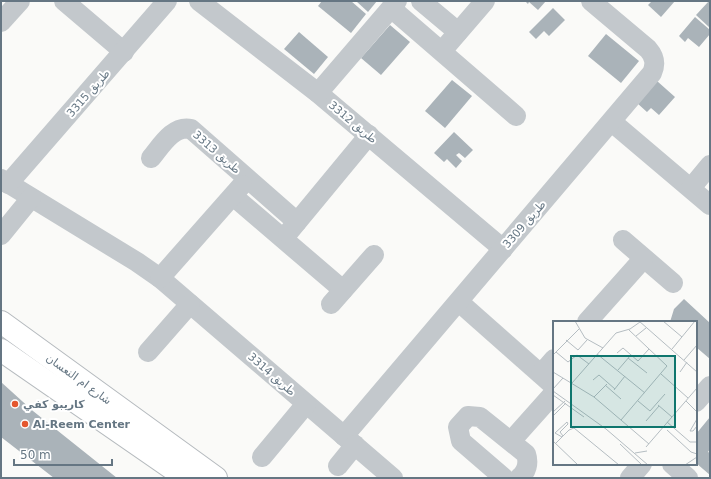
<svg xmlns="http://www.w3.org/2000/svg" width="711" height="479" viewBox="0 0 711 479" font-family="'DejaVu Sans',Cairo,sans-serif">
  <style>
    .building { fill: #aab3b9 }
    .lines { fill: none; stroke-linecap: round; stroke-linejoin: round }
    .major-casing { stroke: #b5babe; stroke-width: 24 }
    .minor { stroke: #c3c8cc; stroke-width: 20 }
    .major { stroke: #fff; stroke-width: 22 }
    .poi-dot { fill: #e4572e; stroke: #fff; stroke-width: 1.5 }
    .labels { text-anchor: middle; stroke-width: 4; stroke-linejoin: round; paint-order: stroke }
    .street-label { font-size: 11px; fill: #657683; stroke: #fff }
    .poi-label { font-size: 11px; font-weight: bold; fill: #657683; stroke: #fff; text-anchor: start }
    .inset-road { fill: none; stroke: #b5bdc2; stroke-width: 1 }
    .view { fill: #0f766e; fill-opacity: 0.15; stroke: #0f766e; stroke-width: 2 }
    .inset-edge { fill: none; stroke: #657683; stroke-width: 2 }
  </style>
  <rect width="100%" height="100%" fill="#fafaf8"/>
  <g class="building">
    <polygon points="322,1 351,1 366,14 351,33 318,6"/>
    <polygon points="356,1 377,1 368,12"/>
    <polygon points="525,1 546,1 538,10 529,2 528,4"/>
    <polygon points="652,1 675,1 661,17 648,5"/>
    <polygon points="709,1 710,2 710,28 696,15"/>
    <polygon points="553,8 565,20 549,36 544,31 536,39 529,32"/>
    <polygon points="695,17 710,30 710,34 699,47 688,38 685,42 679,36"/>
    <polygon points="390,25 410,42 381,75 361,58"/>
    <polygon points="299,32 328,57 314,74 284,49"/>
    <polygon points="606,34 639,61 621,83 588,56"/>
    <polygon points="452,80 472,96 445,128 425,111"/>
    <polygon points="657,81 675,97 659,115 651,108 647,112 637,103"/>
    <polygon points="454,132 473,150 465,158 459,153 456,155 462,161 456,168 447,159 444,162 434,153"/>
    <polygon points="684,299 710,323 710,359 696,347 696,322 670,322 674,309"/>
    <polygon points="1,382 33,411 117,478 54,478 1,437"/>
    <polygon points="710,417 710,449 708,452 710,453 710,475 696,463 696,434"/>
  </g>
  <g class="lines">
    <g class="major-casing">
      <g id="major">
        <polyline points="1,322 216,478"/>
        <polyline points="1,350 186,478"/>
      </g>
    </g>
    <g class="minor">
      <polyline points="64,1 124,52"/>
      <polyline points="199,1 318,93 503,249"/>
      <polyline points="421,1 458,32"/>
      <polyline points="391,8 516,116"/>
      <polyline points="1,22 20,1"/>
      <polyline points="442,51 485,1"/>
      <polyline points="318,93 397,1"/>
      <polyline points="612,122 710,205"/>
      <path d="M151 158C161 146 173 125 191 129L297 222"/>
      <polyline points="1,179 137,262 160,278 393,478"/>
      <polyline points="8,184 167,1"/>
      <polyline points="691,188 710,165"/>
      <polyline points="233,196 343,290"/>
      <polyline points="288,233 369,135"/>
      <polyline points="1,235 31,198"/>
      <polyline points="623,240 673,283"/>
      <polyline points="160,278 242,185"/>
      <polyline points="459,302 554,386"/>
      <polyline points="331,304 374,255"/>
      <polyline points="587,322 643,259"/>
      <polyline points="148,352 190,304"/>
      <polyline points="541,374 554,359"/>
      <polyline points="696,402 710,386"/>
      <path d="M344 436 652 73C656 64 655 57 648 49L591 1"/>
      <polyline points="512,440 554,393"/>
      <polyline points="262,457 306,404"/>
      <polyline points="672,464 688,478"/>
      <polyline points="338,466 355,445"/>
      <path d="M504 478 461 441 458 427 468 416 480 417 526 454C529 463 527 472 519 478"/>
      <polyline points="630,478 642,464"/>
    </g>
    <use href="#major" class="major"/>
  </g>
  <g class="poi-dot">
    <circle cx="15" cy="404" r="4"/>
    <circle cx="25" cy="424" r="4"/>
  </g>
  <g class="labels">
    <g class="street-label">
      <text transform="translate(88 93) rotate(-49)" y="4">طريق 3315</text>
      <text transform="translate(353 122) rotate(40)" y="4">طريق 3312</text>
      <text transform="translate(217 152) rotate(41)" y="4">طريق 3313</text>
      <text transform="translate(524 224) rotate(-49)" y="4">طريق 3309</text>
      <text transform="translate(272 374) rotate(41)" y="4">طريق 3314</text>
      <text transform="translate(79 379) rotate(36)" y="4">شارع ام النعسان</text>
    </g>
    <g class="poi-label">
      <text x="23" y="408">كاريبو كفي</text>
      <text x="33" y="428">Al-Reem Center</text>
    </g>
  </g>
  <g transform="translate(553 321)">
    <rect width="144" height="144" fill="#fafaf8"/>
    <path class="inset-road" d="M22 0 32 17 50 27M86 0 144 51M110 0 129 16M83 15 93 7M13 19 25 29 34 19M119 28 142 0M3 31 15 41 24 34 36 43M64 32 70 27 85 40M44 33 92 72M0 34 26 8M75 37 94 52M131 39 144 24M85 40 96 28M65 49 77 35M0 51 41 76 96 123M127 51 134 41M108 53 135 77M40 59 46 54 62 68M19 62 63 12 77 8 87 1M52 64 68 78M0 68 10 57M61 69 72 55M0 70 53 108 95 144M0 74 31 96M41 76 54 63M85 80 97 90M133 80 144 91M105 84 119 96M97 90 112 73M0 91 12 80M0 95 13 82M144 98 137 110H140L144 105M68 99 114 45 76 9M93 100 106 85M114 101 137 121H144M114 109 138 131 144 133M9 116 2 112 14 101 15 103 7 111 10 115M0 120 25 144M2 123 16 109 21 107 66 144M67 123 89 144M93 126 144 67M82 132 94 130M132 144 144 136"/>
    <path class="view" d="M18 35H122V106H18Z"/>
    <rect width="144" height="144" class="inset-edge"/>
  </g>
  <rect width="711" height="479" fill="none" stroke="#657683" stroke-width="4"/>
  <path d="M14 459v6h98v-6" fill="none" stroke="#657683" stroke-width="2"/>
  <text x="20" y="459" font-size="12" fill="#657683" stroke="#ffffff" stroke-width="3" paint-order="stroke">50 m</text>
</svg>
